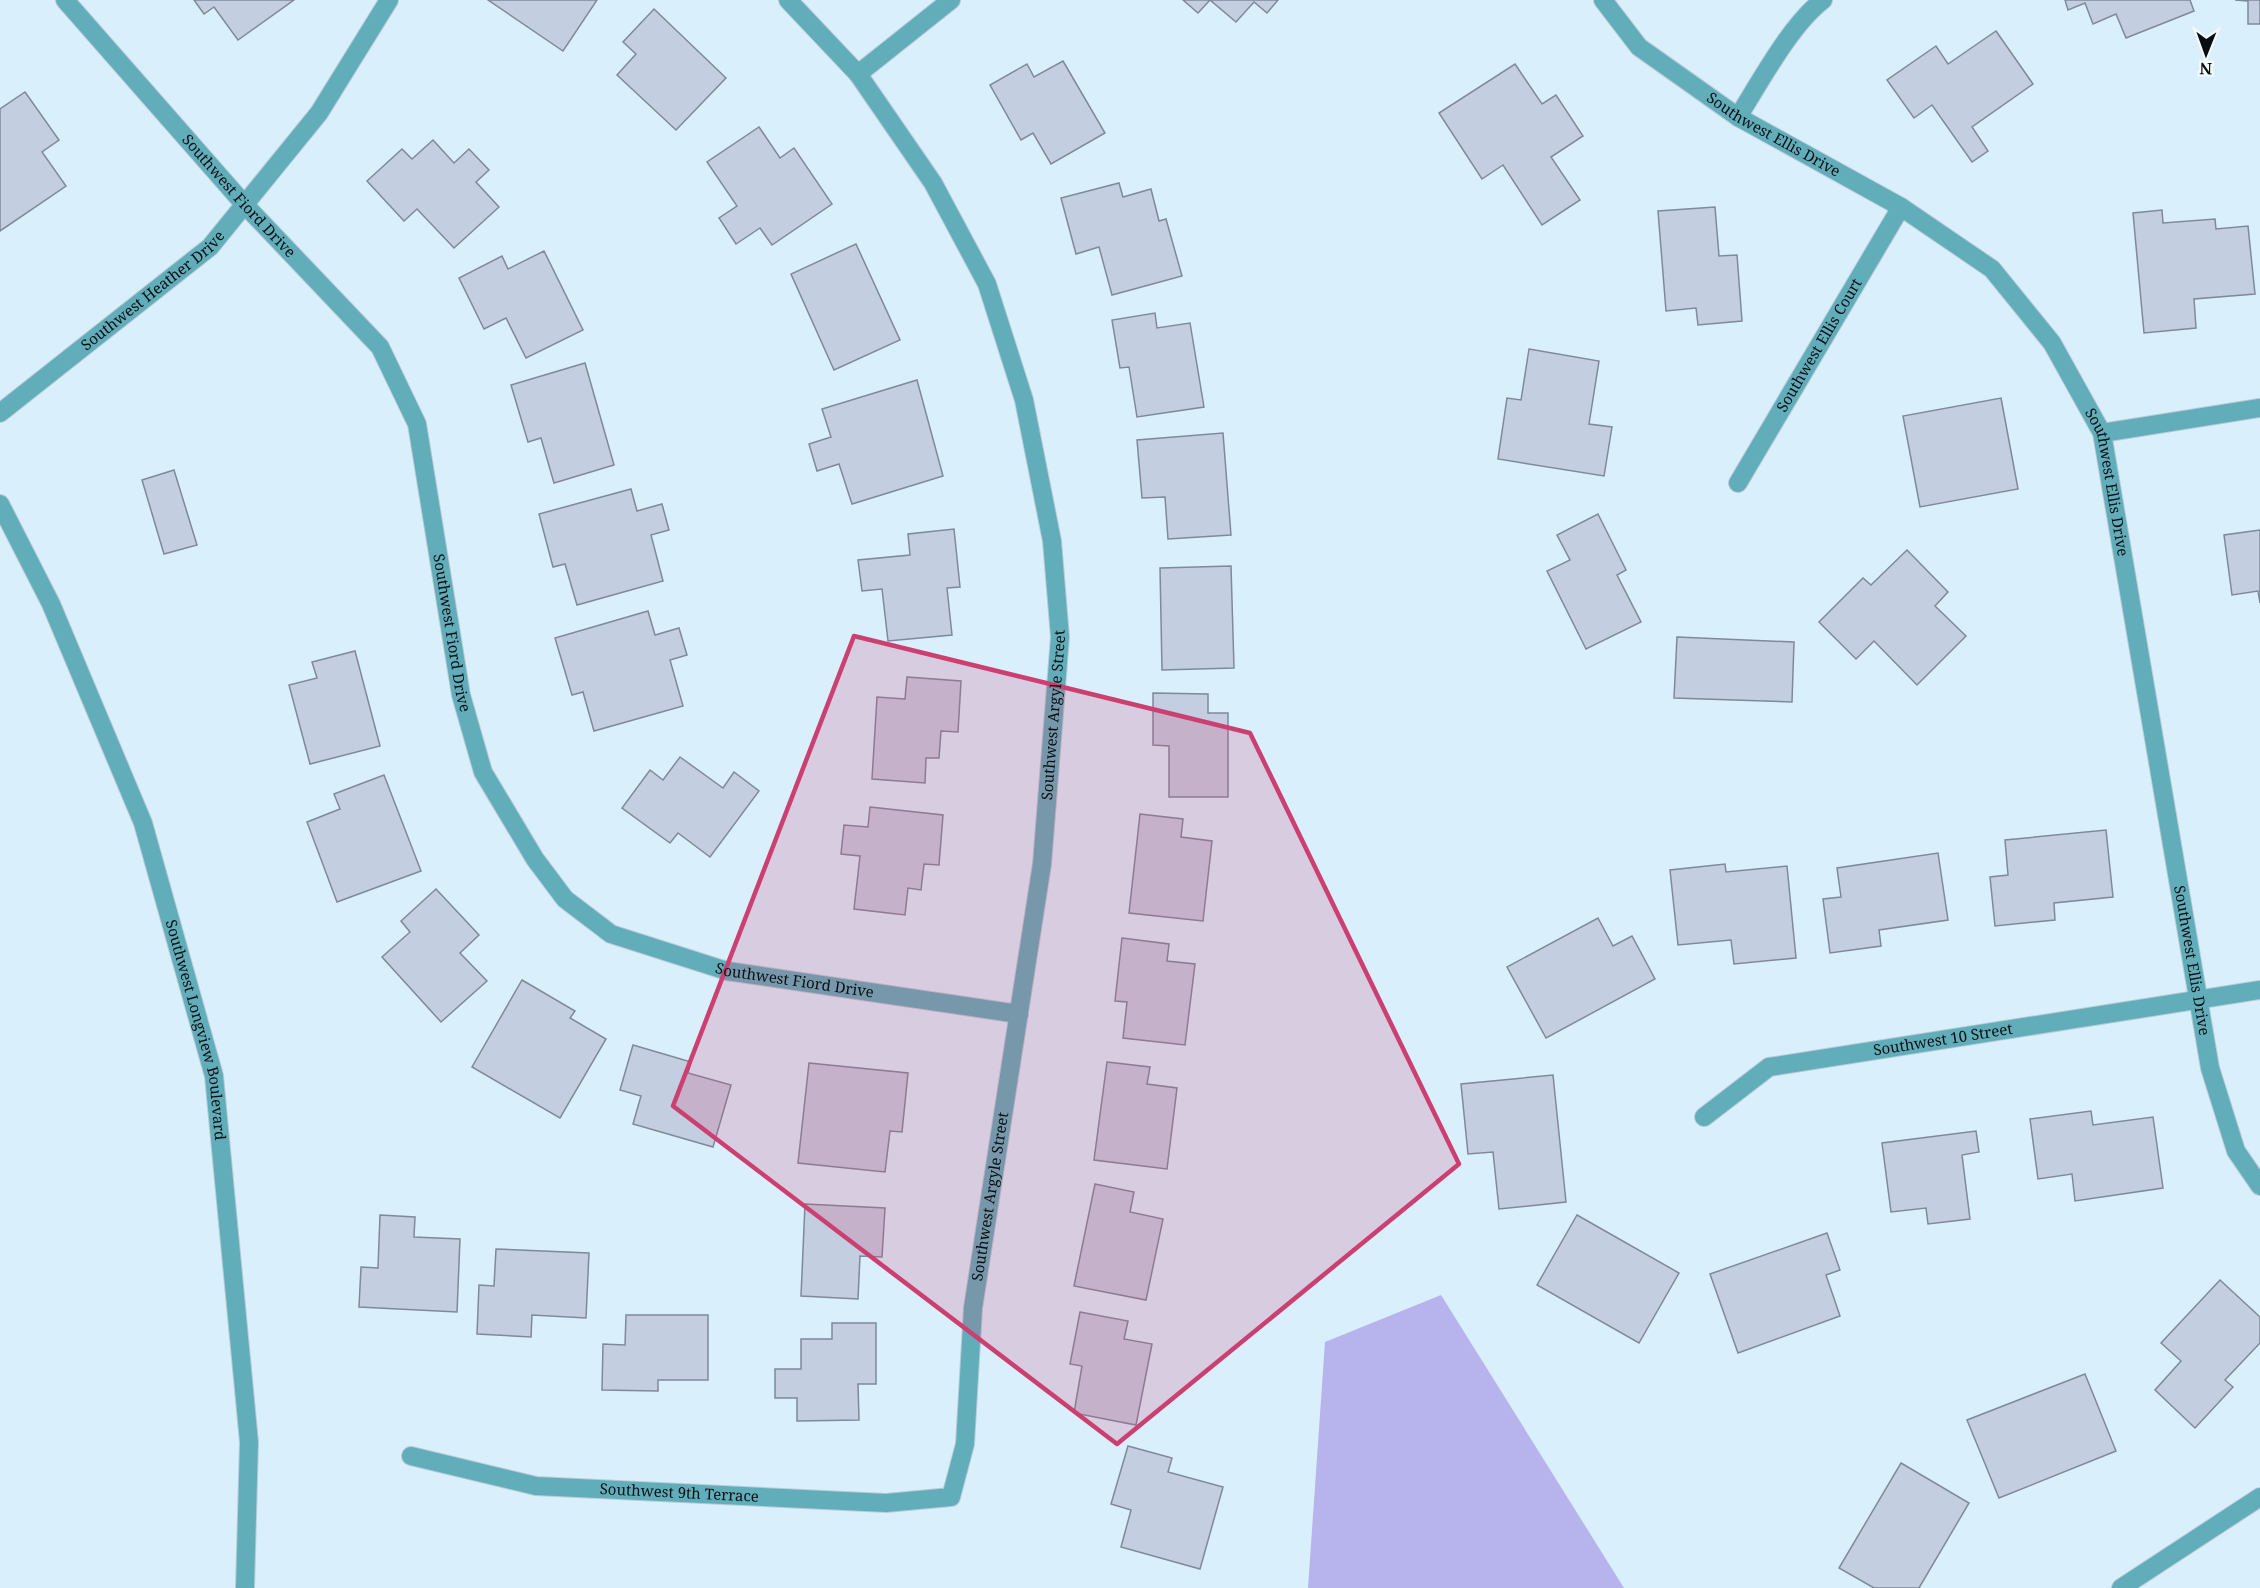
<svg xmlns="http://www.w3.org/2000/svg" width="2260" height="1588" viewBox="0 0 2260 1588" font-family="'Noto Serif',serif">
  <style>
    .green { fill: #b6b3ed }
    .building { fill: #c3cee0; stroke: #7f899a; stroke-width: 1.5 }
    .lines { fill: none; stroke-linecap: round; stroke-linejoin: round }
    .minor-casing { stroke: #b8cbd7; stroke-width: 20 }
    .minor { stroke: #62adba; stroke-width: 18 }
    .marked { fill: #cb3f71; fill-opacity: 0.2; stroke: #cb3f71; stroke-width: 4.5; stroke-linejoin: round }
    .labels { text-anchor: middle; stroke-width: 4.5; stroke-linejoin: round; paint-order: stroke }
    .street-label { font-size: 15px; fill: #080f13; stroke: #f2faff }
  </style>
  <rect width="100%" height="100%" fill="#daeffc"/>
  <polygon class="green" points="1441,1295 1624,1588 1308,1588 1325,1342"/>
  <g class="building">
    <polygon points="194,0 294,0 238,40 214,7 204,14"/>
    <polygon points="488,0 597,0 563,51"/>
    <polygon points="1183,0 1210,0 1198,13"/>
    <polygon points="1210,0 1278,0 1267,13 1254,2 1236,22"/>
    <polygon points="2065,0 2190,0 2194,11 2126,38 2116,14 2093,24 2085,3 2068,10"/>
    <polygon points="2235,0 2260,0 2260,24 2248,24 2248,1"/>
    <polygon points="654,9 726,78 676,130 617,75 636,54 623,42"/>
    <polygon points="1996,31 2033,84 1972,127 1988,151 1972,162 1932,105 1914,118 1887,80 1936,46 1948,64"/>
    <polygon points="1063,61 1105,133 1051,164 1033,133 1021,140 990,85 1027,64 1034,77"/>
    <polygon points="1515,64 1542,104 1556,95 1583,136 1551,157 1580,200 1542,225 1503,165 1482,179 1439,113"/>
    <polygon points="25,92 59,140 42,152 66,186 0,231 0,109"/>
    <polygon points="759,127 780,158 794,148 832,204 772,245 760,228 736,244 719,218 737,206 707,162"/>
    <polygon points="433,140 454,163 469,149 489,170 476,182 499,207 454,248 417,209 404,221 367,181 402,149 412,159"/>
    <polygon points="1119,183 1123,197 1151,189 1159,221 1166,219 1182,276 1112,295 1099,247 1076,254 1061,198"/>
    <polygon points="1715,207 1719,256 1737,255 1742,321 1698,325 1696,308 1666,311 1658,211"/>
    <polygon points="2162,210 2163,223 2215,219 2216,229 2248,226 2255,294 2194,299 2196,328 2144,333 2133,213"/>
    <polygon points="856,244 900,340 834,370 791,274"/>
    <polygon points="544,251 583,330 526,358 506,318 484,329 459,278 502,256 508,269"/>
    <polygon points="1155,313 1157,328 1190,323 1204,407 1137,417 1129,367 1120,368 1112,320"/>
    <polygon points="1529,349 1599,361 1589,424 1612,427 1604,476 1498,459 1507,398 1521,400"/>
    <polygon points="585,363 614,465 554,483 541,438 528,442 511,385"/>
    <polygon points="917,380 943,476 852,504 839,464 817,471 809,444 831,437 822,409"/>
    <polygon points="2001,398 2018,489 1920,507 1903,416"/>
    <polygon points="1223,433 1231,535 1168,539 1165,497 1142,498 1137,440"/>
    <polygon points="174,470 197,545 164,554 142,480"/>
    <polygon points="631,489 637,511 662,504 669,530 651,535 663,581 577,605 565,564 553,567 539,514"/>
    <polygon points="1598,514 1626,570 1617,575 1641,622 1586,649 1547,571 1570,560 1557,535"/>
    <polygon points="954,529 960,587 947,588 952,635 888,641 882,589 862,591 858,560 910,555 908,534"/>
    <polygon points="2260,530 2260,603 2258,591 2232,595 2224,535"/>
    <polygon points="1907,550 1948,592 1935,606 1966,636 1917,685 1874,641 1856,659 1819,622 1863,578 1871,585"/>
    <polygon points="1231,566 1234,668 1162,670 1160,568"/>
    <polygon points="648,611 655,635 679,628 687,655 670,660 683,706 594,731 583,692 572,695 555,638"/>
    <polygon points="1677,637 1794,642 1792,702 1674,698"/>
    <polygon points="355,651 380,746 310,764 289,685 317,678 312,662"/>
    <polygon points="907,677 961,681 958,732 941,731 939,758 926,758 925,783 872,779 877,697 905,699"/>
    <polygon points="1153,693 1208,694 1208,713 1228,713 1228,797 1169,797 1169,746 1153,745"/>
    <polygon points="680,757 723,788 734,772 759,791 710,857 678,833 670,843 622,808 650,770 663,780"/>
    <polygon points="384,775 421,871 337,902 307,822 340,809 334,794"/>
    <polygon points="870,807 943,815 939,865 924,864 921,890 908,888 905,915 854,909 860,856 841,854 844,825 868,827"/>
    <polygon points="1140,814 1183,819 1181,837 1212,841 1203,921 1129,913"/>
    <polygon points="2106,830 2113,897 2054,903 2055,920 1995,926 1990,877 2008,875 2005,840"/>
    <polygon points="1938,853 1948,920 1879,930 1881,946 1830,953 1823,899 1841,897 1837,868"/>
    <polygon points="1725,864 1726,872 1787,866 1796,958 1734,964 1731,940 1678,945 1670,870"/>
    <polygon points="436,889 479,935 460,953 487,981 441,1022 382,957 410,932 401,921"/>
    <polygon points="1598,918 1613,946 1632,936 1655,979 1546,1038 1507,967"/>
    <polygon points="1122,938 1169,944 1167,961 1195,964 1185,1045 1123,1038 1127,1002 1115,1001"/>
    <polygon points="522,980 575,1011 570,1018 606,1039 560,1118 472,1067"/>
    <polygon points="633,1045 691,1062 688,1073 731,1085 713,1147 633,1124 641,1096 620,1090"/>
    <polygon points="1107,1062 1150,1067 1147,1084 1177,1088 1167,1169 1094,1160"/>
    <polygon points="809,1063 908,1073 902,1132 890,1131 885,1172 798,1163"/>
    <polygon points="1553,1075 1566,1202 1499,1209 1493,1152 1468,1154 1461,1084"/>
    <polygon points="2091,1111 2093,1125 2153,1117 2163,1188 2075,1201 2072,1174 2038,1179 2030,1119"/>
    <polygon points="1976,1131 1979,1152 1962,1155 1970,1219 1928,1224 1926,1208 1891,1212 1882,1143"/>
    <polygon points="1095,1184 1134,1192 1130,1212 1163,1219 1146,1300 1074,1286"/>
    <polygon points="805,1204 885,1208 882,1257 860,1256 858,1299 801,1296"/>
    <polygon points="380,1215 415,1217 414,1237 460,1239 457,1312 359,1307 361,1267 378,1268"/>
    <polygon points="1577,1215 1679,1273 1639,1343 1537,1285"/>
    <polygon points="1827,1233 1840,1270 1826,1275 1840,1316 1738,1353 1710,1274"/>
    <polygon points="496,1249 589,1253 586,1318 532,1315 531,1337 477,1334 479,1285 494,1286"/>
    <polygon points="2220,1280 2260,1317 2260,1343 2225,1380 2233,1387 2195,1428 2155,1390 2181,1361 2161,1343"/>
    <polygon points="1080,1312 1128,1321 1124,1339 1152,1344 1136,1425 1074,1413 1082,1366 1070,1364"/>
    <polygon points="626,1315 708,1315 708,1380 658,1380 658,1391 602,1390 603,1344 625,1345"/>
    <polygon points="832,1323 876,1323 876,1384 858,1384 859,1420 797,1421 797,1398 775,1398 775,1369 801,1369 801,1339 832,1339"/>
    <polygon points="2085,1374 2116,1451 1999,1498 1967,1420"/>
    <polygon points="1128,1446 1172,1458 1168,1472 1223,1487 1200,1569 1121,1547 1131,1510 1111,1504"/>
    <polygon points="1901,1463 1969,1503 1919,1588 1874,1588 1839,1568"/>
  </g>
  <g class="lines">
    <g class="minor-casing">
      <g id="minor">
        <path id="s1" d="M65 0 244 204 380 347 417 424 461 695 483 772 535 859 565 899 611 934 727 971 1019 1014"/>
        <path id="s2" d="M1603 0 1639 47 1738 117 1901 207 1992 269 2052 343 2102 433 2210 1068 2236 1151 2260 1186"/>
        <polyline points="858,74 951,0"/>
        <path d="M1738 117C1760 82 1791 24 1823 0"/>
        <path id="s3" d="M0 413 210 247 319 113 389 0"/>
        <polyline points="2102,433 2260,408"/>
        <path id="s4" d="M1738 483 1901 207"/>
        <path id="s5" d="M0 504 51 604 143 823 214 1076 249 1442 245 1588"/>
        <path id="s6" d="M1704 1117 1769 1067 2260 990"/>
        <path id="s7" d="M411 1456 536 1486 886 1503 951 1497 965 1444 973 1308 1042 864 1060 637 1052 541 1024 400 987 284 933 183 858 74 788 0"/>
        <polyline points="2121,1588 2260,1497"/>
      </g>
    </g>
    <use href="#minor" class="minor"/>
  </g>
  <path class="marked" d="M854 636 1250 733 1459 1164 1117 1444 673 1106Z"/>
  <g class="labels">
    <g class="street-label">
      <text dy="5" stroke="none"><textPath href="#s2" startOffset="220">Southwest Ellis Drive</textPath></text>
      <text dy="5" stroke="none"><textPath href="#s1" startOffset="262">Southwest Fiord Drive</textPath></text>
      <text dy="5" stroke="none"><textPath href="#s3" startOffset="196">Southwest Heather Drive</textPath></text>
      <text dy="5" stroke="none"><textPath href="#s4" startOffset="160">Southwest Ellis Court</textPath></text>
      <text dy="5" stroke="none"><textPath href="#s2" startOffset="724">Southwest Ellis Drive</textPath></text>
      <text dy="5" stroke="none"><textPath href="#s1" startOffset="766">Southwest Fiord Drive</textPath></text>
      <text dy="5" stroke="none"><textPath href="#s7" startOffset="1334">Southwest Argyle Street</textPath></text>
      <text dy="5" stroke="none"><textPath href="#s2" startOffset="1210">Southwest Ellis Drive</textPath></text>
      <text dy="5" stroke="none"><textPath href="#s1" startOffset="1308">Southwest Fiord Drive</textPath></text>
      <text dy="5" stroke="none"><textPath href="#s5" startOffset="564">Southwest Longview Boulevard</textPath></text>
      <text dy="5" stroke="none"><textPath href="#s6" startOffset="258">Southwest 10 Street</textPath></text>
      <text dy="5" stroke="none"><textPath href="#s7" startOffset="848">Southwest Argyle Street</textPath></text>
      <text dy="5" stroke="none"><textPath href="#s7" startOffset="272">Southwest 9th Terrace</textPath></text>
    </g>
  </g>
  <g transform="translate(2206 54) rotate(181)" stroke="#f2faff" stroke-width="4.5" paint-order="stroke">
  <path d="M0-4.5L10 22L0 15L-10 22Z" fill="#080f13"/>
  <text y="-9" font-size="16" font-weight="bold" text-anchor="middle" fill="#080f13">N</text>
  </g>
</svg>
